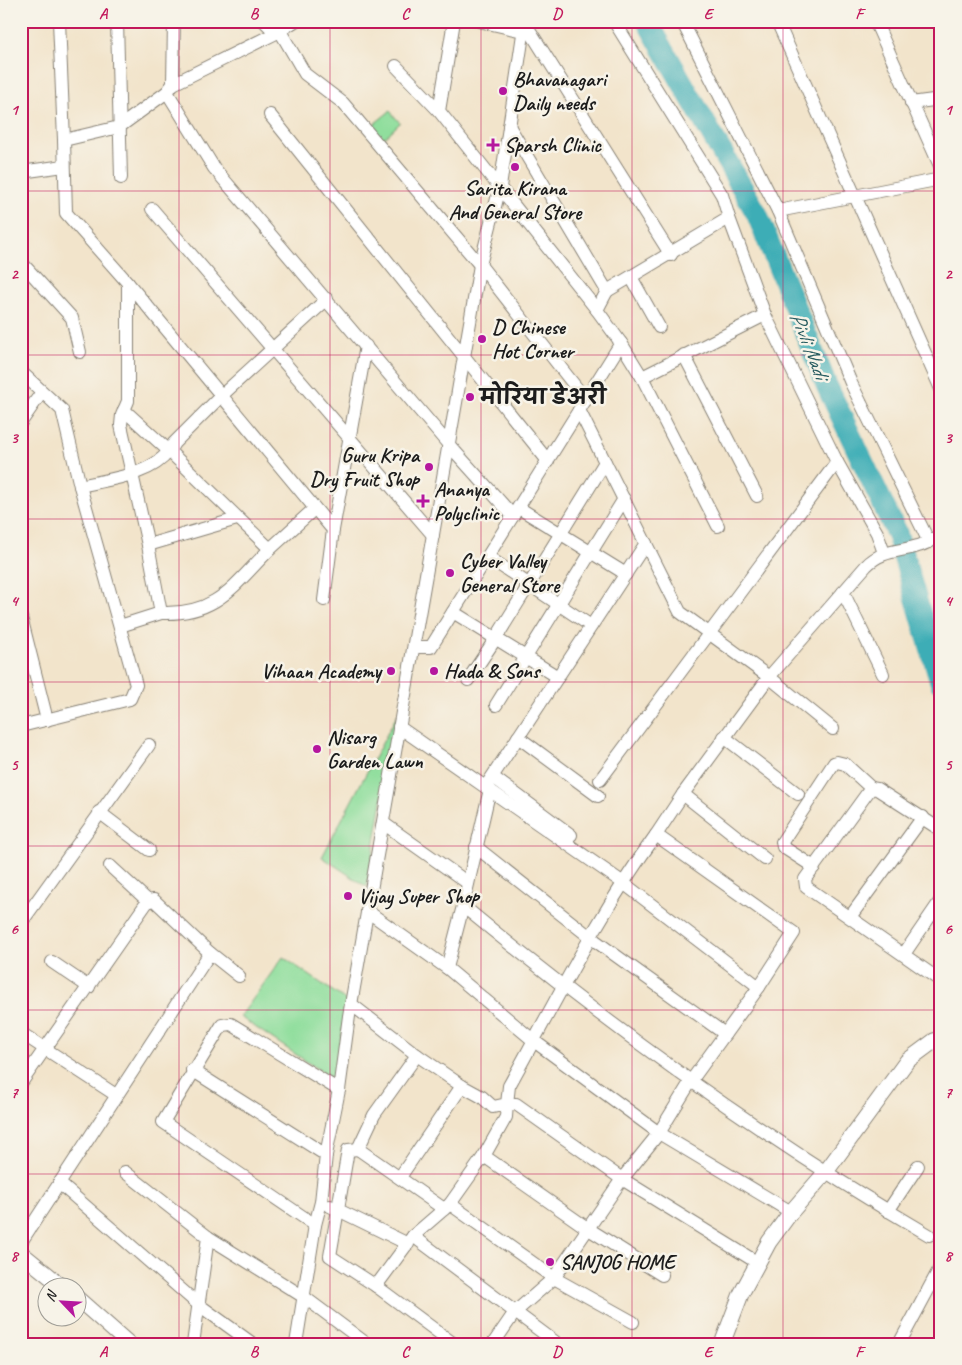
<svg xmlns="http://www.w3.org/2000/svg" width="962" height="1365" viewBox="0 0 962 1365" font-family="Caveat,'Playpen Sans Deva',sans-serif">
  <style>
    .green { fill: #90de9d; stroke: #567d5c }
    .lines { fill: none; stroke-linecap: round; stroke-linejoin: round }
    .river { stroke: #3cadb6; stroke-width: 22 }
    .minor-casing { stroke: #878074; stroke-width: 14 }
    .tertiary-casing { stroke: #878074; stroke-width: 17 }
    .minor { stroke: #fff; stroke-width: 12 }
    .tertiary { stroke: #fff; stroke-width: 15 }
    .grid { fill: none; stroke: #c2185b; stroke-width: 1; stroke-opacity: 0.55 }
    .poi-dot { fill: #b5179e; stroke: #f7f3e8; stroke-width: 2 }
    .labels { text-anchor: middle; stroke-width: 5; stroke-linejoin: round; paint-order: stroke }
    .poi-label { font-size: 21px; font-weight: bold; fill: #1c1c1c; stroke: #f7f3e8; text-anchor: start }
    .water-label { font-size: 22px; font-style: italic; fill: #2a5d61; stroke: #f7f3e8 }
    .neatline { fill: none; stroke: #c2185b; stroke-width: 2 }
    .grid-label { font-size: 16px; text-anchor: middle; font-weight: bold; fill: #c2185b }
  </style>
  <rect width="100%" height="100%" fill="#f7f3e8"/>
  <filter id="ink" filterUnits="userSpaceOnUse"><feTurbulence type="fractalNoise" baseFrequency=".02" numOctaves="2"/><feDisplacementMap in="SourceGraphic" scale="10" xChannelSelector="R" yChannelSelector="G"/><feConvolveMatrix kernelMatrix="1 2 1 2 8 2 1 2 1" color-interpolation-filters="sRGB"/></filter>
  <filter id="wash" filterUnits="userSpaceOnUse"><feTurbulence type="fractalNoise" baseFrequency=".0096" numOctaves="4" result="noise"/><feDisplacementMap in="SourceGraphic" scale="20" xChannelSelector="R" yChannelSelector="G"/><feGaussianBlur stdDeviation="1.12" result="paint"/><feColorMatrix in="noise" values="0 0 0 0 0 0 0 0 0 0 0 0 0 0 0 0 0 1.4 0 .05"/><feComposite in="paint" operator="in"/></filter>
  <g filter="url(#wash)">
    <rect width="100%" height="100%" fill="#f2e4cb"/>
    <g class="green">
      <polygon points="390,111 400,123 380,142 369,128"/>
      <polygon points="397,715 367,887 322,857"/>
      <polygon points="283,957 347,1001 334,1080 240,1017"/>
    </g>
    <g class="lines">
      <polyline class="river" points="647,21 757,214 826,384 897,534 941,683"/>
    </g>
  </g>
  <g filter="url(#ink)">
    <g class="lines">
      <g class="minor-casing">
        <g id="minor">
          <polyline points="59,21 64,140"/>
          <polyline points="117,21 121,178"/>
          <polyline points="264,21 276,33 173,84 167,92 119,127 64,140 66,213 128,283 333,530 324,600"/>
          <polyline points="454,21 439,111 597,310"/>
          <polyline points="479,21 523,31"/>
          <polyline points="682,21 778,211 851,383 929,542"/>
          <polyline points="777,21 941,389"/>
          <polyline points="875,21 941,168"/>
          <polyline points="525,23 671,255"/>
          <polyline points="280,31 305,74 343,103 480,265 586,400"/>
          <polyline points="276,33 295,21"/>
          <polyline points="396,66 439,111"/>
          <polyline points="173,84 174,21"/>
          <polyline points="167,92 214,168 449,445 513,516"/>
          <polyline points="911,103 941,99"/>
          <polyline points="270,115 548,461"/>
          <polyline points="509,126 607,291 729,218 722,195 614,21"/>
          <polyline points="21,172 64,166"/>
          <polyline points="152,209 433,535"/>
          <polyline points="778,211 941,179"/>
          <polyline points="729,218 765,315 837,462 877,533 884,553"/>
          <polyline points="21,262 72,318 80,352"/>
          <polyline points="631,277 659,327"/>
          <polyline points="128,283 128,401 122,415 121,425 148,545"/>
          <polyline points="621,343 642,377 718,526"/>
          <polyline points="684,355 757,496"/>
          <polyline points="21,372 62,410 80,486 136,685 130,699 21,726"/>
          <polyline points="642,377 765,315"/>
          <polyline points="579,410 680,612 769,677 833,729"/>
          <polyline points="21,422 42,392"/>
          <path d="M80 486C109 479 150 476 169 451L124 410"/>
          <polyline points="519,508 626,574"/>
          <polyline points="314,509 270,549 169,451 174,443 221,396 327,299"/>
          <polyline points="333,530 366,346"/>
          <polyline points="488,557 591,626"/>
          <polyline points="843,592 883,674"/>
          <polyline points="453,612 558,677"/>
          <path d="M161 613C217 615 233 586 270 549"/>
          <polyline points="21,617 47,720"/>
          <polyline points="120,626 161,613 148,545 237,519"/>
          <polyline points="414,647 431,647 621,343 597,310 607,291"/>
          <polyline points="468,680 496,638 605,462"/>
          <polyline points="496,705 624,499"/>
          <polyline points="399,727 622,882 759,987"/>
          <polyline points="518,737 598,796"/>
          <polyline points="724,737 798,794"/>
          <polyline points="493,777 571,835"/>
          <polyline points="600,780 837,462"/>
          <polyline points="486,786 646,543"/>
          <polyline points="683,794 765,859"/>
          <polyline points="99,812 149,850"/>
          <polyline points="383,823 468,883"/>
          <polyline points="941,830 877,789 871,788 805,879 806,887 941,981"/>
          <path d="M656 835 683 794 769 677 866 566C881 550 899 552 918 546 926 544 933 539 941 536"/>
          <polyline points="476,847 590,937 725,1034"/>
          <polyline points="110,866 148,901 154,900 210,953 239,976"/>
          <polyline points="814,867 783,847 782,842 834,763 837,762 845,764 871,788"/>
          <polyline points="463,906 490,789"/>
          <polyline points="367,911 447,968 534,1041 659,1133 791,1212"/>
          <polyline points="850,917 923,817"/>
          <polyline points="21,923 149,745"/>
          <polyline points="904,954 941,900"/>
          <polyline points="52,962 89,987"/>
          <path d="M447 968 463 906C610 1027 764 1139 929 1235"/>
          <path d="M351 1004 417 1055 462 1086 482 1097 493 1107 507 1104 509 1086C556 1001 599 913 656 835L794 933 759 987 691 1081 659 1133 622 1179 554 1278 515 1312 493 1344"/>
          <polyline points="21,1033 116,1095"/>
          <polyline points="417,1055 374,1115 358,1149 348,1150 330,1256 376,1286 454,1344"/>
          <polyline points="192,1070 326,1155"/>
          <polyline points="21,1083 148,901"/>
          <polyline points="358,1149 444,1209"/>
          <polyline points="484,1156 587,1228 662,1275"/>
          <polyline points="125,1172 208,1237 304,1297 367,1344"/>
          <polyline points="400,1177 462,1086"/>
          <polyline points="59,1183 199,1305 253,1344"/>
          <polyline points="450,1204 554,1278 633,1322"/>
          <polyline points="330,1206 408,1244"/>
          <polyline points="888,1211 918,1166"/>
          <polyline points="315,1225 163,1122 222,1025 231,1024 339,1090"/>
          <polyline points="413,1236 558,1344"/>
          <polyline points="21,1242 210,953"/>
          <polyline points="376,1286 413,1236 450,1204 484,1156 506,1117 507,1104 516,1104 622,1179 758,1263"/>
          <polyline points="193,1344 208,1237"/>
          <polyline points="296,1344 315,1225 321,1202 326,1155 339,1090 349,1016 480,265 500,187 525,21"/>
          <polyline points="899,1344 941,1266"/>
        </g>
      </g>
      <g class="tertiary-casing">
        <g id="tertiary">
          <polyline points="21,1253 64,1288"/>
          <polyline points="78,1299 129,1344"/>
          <polyline points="722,1344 741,1294 769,1242 791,1212 825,1173 907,1061 934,1041 941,1039"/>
        </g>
      </g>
      <use href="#minor" class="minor"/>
      <use href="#tertiary" class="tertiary"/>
    </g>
  </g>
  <path class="grid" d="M179 21V1344M330 21V1344M481 21V1344M632 21V1344M783 21V1344M21 191H941M21 355H941M21 519H941M21 682H941M21 846H941M21 1010H941M21 1174H941"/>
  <g class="poi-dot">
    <circle cx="503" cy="91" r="5"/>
    <path d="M490.5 137.5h5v5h5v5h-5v5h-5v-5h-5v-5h5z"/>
    <circle cx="515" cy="167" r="5"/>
    <circle cx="482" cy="339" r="5"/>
    <circle cx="470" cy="397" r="5"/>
    <circle cx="429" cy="467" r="5"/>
    <path d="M420.5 493.5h5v5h5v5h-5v5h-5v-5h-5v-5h5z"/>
    <circle cx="450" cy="573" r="5"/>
    <circle cx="391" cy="671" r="5"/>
    <circle cx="434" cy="671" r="5"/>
    <circle cx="317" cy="749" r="5"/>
    <circle cx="348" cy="896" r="5"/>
    <circle cx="550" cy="1262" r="5"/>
  </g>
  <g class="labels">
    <g class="poi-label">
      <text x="513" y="86">Bhavanagari<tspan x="513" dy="24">Daily needs</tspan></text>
      <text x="504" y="152">Sparsh Clinic</text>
      <text x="515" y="195" text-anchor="middle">Sarita Kirana<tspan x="515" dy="24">And General Store</tspan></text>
      <text x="492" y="334">D Chinese<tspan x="492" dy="24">Hot Corner</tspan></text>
      <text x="480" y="404">मोरिया डेअरी</text>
      <text x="419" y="462" text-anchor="end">Guru Kripa<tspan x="419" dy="24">Dry Fruit Shop</tspan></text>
      <text x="434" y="496">Ananya<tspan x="434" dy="24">Polyclinic</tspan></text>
      <text x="460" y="568">Cyber Valley<tspan x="460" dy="24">General Store</tspan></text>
      <text x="381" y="678" text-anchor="end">Vihaan Academy</text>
      <text x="444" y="678">Hada &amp; Sons</text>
      <text x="327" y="744">Nisarg<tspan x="327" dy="24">Garden Lawn</tspan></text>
      <text x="358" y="903">Vijay Super Shop</text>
      <text x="560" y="1269">SANJOG HOME</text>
    </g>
    <g class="water-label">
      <text transform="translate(810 345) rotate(68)" y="8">Pivli Nadi</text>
    </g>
  </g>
  <rect width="962" height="1365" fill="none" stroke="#f7f3e8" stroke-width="55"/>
  <g transform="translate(62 1302) rotate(295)"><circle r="24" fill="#f7f3e8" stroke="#9f9d96"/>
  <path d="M0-4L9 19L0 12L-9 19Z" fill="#b5179e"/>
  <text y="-8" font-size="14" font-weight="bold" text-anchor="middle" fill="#1c1c1c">N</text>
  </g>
  <rect x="28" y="28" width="906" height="1310" class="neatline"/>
  <g class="grid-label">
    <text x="103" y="19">A</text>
    <text x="254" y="19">B</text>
    <text x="405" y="19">C</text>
    <text x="557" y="19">D</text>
    <text x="708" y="19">E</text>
    <text x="859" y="19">F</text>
    <text x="14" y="115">1</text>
    <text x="948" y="115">1</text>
    <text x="14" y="279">2</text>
    <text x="948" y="279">2</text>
    <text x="14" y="443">3</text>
    <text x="948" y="443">3</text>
    <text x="14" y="606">4</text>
    <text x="948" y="606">4</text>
    <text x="14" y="770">5</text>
    <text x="948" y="770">5</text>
    <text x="14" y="934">6</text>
    <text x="948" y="934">6</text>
    <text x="14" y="1098">7</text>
    <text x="948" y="1098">7</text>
    <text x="14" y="1261">8</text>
    <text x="948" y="1261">8</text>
    <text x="103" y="1357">A</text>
    <text x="254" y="1357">B</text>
    <text x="405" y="1357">C</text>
    <text x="557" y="1357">D</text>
    <text x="708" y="1357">E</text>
    <text x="859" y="1357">F</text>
  </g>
</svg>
